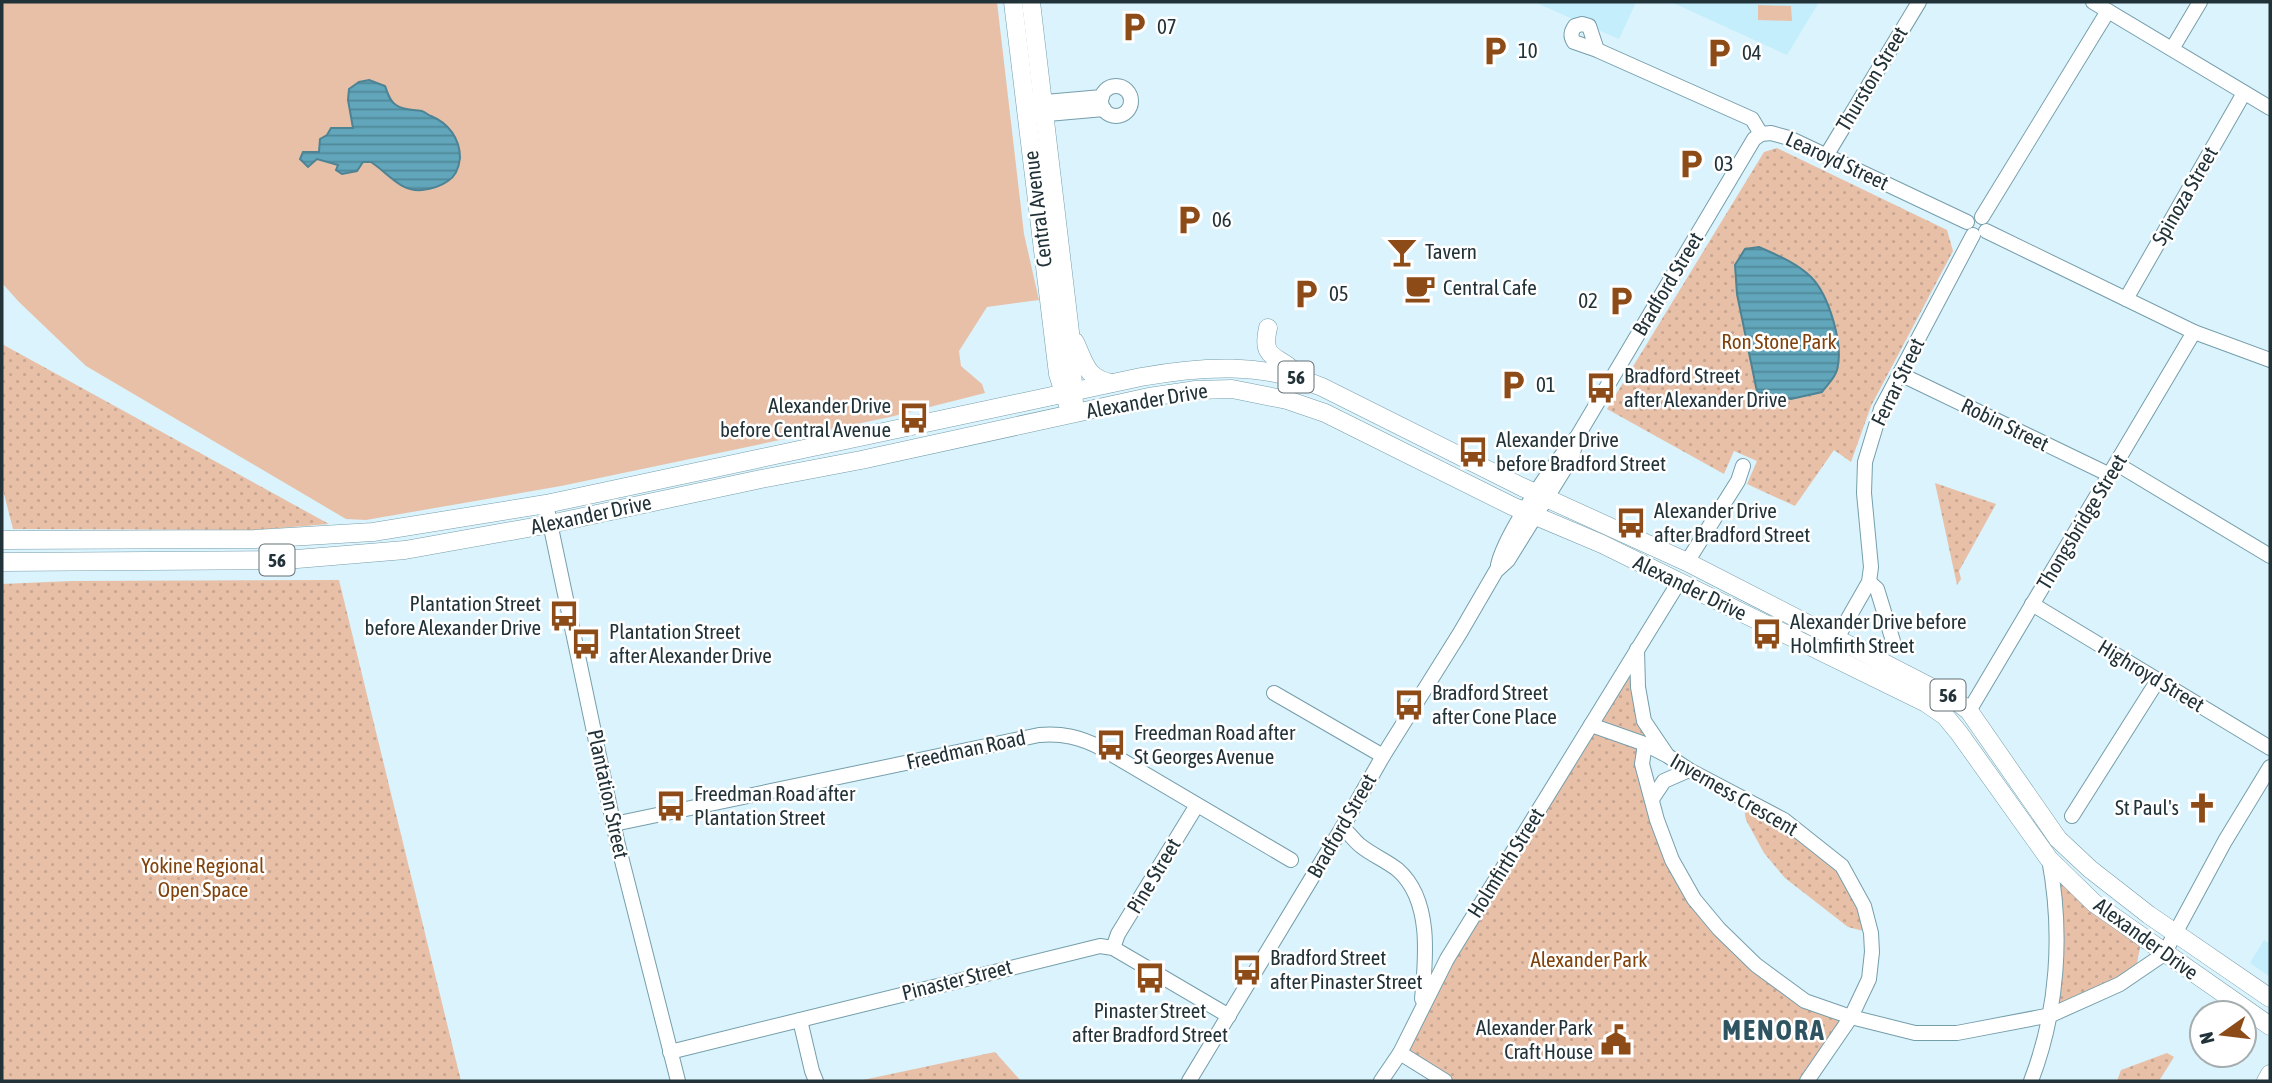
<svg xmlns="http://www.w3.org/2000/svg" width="2272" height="1083" viewBox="0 0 2272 1083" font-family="'Asap Condensed',sans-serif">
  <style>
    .built { fill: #c4eefc }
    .grass { fill: #e8c0a8 }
    .park { fill: url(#park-dots) }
    .water { fill: url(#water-rules); stroke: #4e8394; stroke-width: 2 }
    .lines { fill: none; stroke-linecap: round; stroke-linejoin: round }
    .minor-casing { stroke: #759eab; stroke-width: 16 }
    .major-casing { stroke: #759eab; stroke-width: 19 }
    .minor { stroke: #fff; stroke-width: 14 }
    .major { stroke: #fff; stroke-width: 18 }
    .labels { text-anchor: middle; stroke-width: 5; stroke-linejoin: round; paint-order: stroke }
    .shield { fill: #fff; stroke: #647074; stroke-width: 2 }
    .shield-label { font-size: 19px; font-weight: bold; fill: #213238 }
    .poi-label { font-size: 21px; fill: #213238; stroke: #fff; text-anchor: start }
    .street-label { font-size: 21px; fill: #213238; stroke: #fff }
    .park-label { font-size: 21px; fill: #80410b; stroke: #fff }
    .district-label { font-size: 28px; font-weight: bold; letter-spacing: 2px; fill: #2d5460; stroke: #fff }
  </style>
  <defs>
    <pattern id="park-dots" width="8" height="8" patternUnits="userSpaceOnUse" patternTransform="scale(1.75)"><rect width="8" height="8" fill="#e8c0a8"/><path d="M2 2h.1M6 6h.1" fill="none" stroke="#c7a591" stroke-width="1.8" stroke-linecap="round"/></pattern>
    <pattern id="water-rules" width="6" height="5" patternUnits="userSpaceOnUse" patternTransform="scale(1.75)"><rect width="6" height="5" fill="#61a6bb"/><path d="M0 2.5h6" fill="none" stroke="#508899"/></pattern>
  </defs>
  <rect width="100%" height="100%" fill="#daf3fc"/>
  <g class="built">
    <polygon points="1534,2 1636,2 1619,39"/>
    <polygon points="1671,2 1819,2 1787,55"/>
    <polygon points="2264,940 2270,944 2270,977 2250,963"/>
  </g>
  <g class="grass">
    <polygon points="2,2 997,2 1024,234 1039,300 987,307 959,351 961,366 982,384 985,393 890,417 561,486 366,520 346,519 86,366 19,302 2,283"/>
    <polygon points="1758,5 1791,6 1792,21 1758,20"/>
  </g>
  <g class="park">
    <polygon points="1777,148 1947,230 1953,251 1871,406 1851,462 1834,450 1795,506 1747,484 1757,461 1734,451 1724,474 1607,409 1764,152"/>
    <polygon points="2,344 329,524 256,530 13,529 2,486"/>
    <polygon points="1935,483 1996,504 1959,571 1961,579 1957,585"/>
    <polygon points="339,580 461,1081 2,1081 2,584 72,581"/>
    <polygon points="1637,647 1644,721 1668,756 1645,744 1643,764 1694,899 1805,1001 1851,1017 1807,1081 1445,1081 1400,1053"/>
    <polygon points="1742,798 1842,866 1871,933 1848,927 1785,878 1764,853 1746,820"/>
    <polygon points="2049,859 2141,943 2135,973 2051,1015"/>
    <polygon points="995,1052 1021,1081 858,1081"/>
    <polygon points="2167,1053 2174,1057 2159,1081 2117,1081 2121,1070"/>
  </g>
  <g class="water">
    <path d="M369 80 385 86C388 93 389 101 396 105 404 111 413 109 422 111 423 111 430 116 431 116 448 123 460 138 460 158 459 167 456 176 448 181 441 186 431 189 422 190 400 192 388 173 371 162H363L357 171 342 174 336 170 338 165 317 159 308 167 300 159 303 152H319L320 139 327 135 331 128H353L348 100 349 89 359 82Z"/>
    <path d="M1759 247C1777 255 1797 263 1811 277 1829 295 1844 345 1837 370 1835 378 1827 385 1822 392L1791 399 1757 392 1737 294 1735 265 1745 249Z"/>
  </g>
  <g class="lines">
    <g class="minor-casing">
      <g id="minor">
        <polyline points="2093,2 2270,108"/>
        <polyline points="2172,49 2200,2"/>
        <path d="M1597 50 1589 26 1582 24 1575 26C1571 32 1570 36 1574 42L1597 50 1752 119 1761 134"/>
        <circle cx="1116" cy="101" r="15"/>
        <polyline points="1034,103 1102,97"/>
        <polyline points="1036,115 1104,109"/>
        <polyline points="1761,134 1771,133 1789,138 1967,222"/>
        <polyline points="1826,156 1919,2"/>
        <polyline points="1982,217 2108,11"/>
        <polyline points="1986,231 2194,332 2270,360"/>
        <polyline points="2126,299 2244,93"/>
        <polyline points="1900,374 2110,475"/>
        <polyline points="2117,464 2270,556"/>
        <polyline points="546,504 617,841 678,1081"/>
        <polyline points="1687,562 1738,481 1743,466"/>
        <path d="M1498 565C1505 534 1555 461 1577 437L1754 139 1761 134"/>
        <polyline points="1869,582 1877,589 1893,641"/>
        <polyline points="2032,604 2270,748"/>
        <polyline points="1837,638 1869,582 1871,567 1864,493 1865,462 1881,409 1973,235"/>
        <polyline points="1637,649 1638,687 1644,721 1667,755"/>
        <polyline points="1274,693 1383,756"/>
        <polyline points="1969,711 2194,332"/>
        <polyline points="1591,725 1645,744 1668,756 1689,770 1784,820 1842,866 1864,906 1871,933 1872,952 1869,979 1851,1017 1807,1081"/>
        <polyline points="1645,744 1642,764 1657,820 1672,860 1694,899 1719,929 1756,965 1805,1001 1851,1017 1915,1033 1957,1033 2051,1015 2120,984 2164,954 2225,841 2270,767"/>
        <polyline points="1652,799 1664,781 1689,770"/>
        <polyline points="2072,816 2158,680"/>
        <path d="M614 824 1039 735C1062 733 1080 737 1101 748L1291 860"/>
        <path d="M1342 828C1350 833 1354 841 1361 846 1372 855 1387 861 1398 870 1432 900 1426 958 1422 999"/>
        <polyline points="1113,948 1118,934 1197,805"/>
        <polyline points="800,1020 812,1071 816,1081"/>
        <polyline points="670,1052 1100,946 1113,948 1229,1016"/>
        <polyline points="1400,1053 1445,1081"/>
        <polyline points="1189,1081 1342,828 1383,756 1460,633 1496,571 1508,560 1572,457 1577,437"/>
        <polyline points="1381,1081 1400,1053 1447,959 1679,582"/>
        <path d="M2031 1081C2058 1011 2063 933 2049 859"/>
      </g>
    </g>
    <g class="major-casing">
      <g id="major">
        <polyline points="1013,2 1058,374 1068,405"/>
        <polyline points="1031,2 1070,332 1074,404"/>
        <path d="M1268 328C1260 362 1280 354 1298 375"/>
        <path d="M1075 342C1085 363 1086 378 1111 383"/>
        <path d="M2 540 255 539 373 532 546 504 1141 377C1202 366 1263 362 1322 387L1522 487 1687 562 1954 699 1969 711 2058 839 2090 869 2149 915 2270 998"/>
        <polyline points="2,562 285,560 405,550 550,524 761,479 861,460 1149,397 1196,390 1232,389 1287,400 1325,413 1512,506 1602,544 1926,703 1945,716 1959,733 2049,859 2094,903 2270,1026"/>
        <polyline points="2266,1081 2270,1074"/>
      </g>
    </g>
    <use href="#minor" class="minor"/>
    <use href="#major" class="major"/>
  </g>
  <defs>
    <g id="parking-bare" transform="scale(2.415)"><path d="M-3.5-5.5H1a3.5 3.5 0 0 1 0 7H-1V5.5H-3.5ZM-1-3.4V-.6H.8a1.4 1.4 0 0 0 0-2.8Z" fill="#8d4b18" stroke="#fff" stroke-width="2.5" paint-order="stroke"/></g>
    <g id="bar-bare" transform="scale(2.415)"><path d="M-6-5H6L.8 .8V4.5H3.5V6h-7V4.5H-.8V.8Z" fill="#8d4b18" stroke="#fff" stroke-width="2.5" paint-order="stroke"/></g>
    <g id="cafe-bare" transform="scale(2.415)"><path d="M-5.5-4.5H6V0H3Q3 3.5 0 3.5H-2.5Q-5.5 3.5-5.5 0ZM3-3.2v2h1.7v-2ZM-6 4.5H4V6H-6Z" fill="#8d4b18" stroke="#fff" stroke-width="2.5" paint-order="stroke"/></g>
    <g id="bus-bare" transform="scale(2.415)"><path d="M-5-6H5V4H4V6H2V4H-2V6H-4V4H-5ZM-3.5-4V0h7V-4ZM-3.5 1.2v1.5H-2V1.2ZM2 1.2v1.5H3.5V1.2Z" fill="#8d4b18" stroke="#fff" stroke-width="2.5" paint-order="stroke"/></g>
    <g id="church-bare" transform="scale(2.415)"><path d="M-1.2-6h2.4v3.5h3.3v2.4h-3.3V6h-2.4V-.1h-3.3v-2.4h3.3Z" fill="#8d4b18" stroke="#fff" stroke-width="2.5" paint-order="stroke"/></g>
    <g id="civic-bare" transform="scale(2.415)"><path d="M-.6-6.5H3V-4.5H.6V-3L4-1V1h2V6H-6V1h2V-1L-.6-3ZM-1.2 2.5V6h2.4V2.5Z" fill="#8d4b18" stroke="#fff" stroke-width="2.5" paint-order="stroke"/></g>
  </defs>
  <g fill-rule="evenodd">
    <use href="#parking-bare" x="1134" y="27"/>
    <use href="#parking-bare" x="1495" y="51"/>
    <use href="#parking-bare" x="1719" y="53"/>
    <use href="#parking-bare" x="1691" y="164"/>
    <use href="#parking-bare" x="1189" y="220"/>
    <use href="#bar-bare" x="1402" y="252"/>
    <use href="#cafe-bare" x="1420" y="288"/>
    <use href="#parking-bare" x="1306" y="294"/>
    <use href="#parking-bare" x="1621" y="301"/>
    <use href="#parking-bare" x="1513" y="385"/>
    <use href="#bus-bare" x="1601" y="388"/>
    <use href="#bus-bare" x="914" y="418"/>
    <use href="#bus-bare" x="1473" y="452"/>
    <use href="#bus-bare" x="1631" y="523"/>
    <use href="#bus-bare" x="564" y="616"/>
    <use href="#bus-bare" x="1767" y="634"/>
    <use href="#bus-bare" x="586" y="644"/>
    <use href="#bus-bare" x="1409" y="705"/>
    <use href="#bus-bare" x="1111" y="745"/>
    <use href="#bus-bare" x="671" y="806"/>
    <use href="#church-bare" x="2202" y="808"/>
    <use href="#bus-bare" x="1247" y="970"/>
    <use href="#bus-bare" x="1150" y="978"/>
    <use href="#civic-bare" x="1616" y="1040"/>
  </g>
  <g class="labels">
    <g class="shield">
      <rect x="1278.5" y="361.5" width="35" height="31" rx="5"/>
      <rect x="259.5" y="544.5" width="35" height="31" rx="5"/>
      <rect x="1930.5" y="679.5" width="35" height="31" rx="5"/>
    </g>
    <g class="shield-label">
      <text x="1296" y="384">56</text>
      <text x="277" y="567">56</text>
      <text x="1948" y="702">56</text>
    </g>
    <g class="poi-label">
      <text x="1157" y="34">07</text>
      <text x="1518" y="58">10</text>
      <text x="1742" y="60">04</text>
      <text x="1714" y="171">03</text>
      <text x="1212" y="227">06</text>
      <text x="1425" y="259">Tavern</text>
      <text x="1443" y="295">Central Cafe</text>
      <text x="1329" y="301">05</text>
      <text x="1598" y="308" text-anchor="end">02</text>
      <text x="1624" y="383">Bradford Street<tspan x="1624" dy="24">after Alexander Drive</tspan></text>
      <text x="1536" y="392">01</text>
      <text x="891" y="413" text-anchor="end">Alexander Drive<tspan x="891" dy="24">before Central Avenue</tspan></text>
      <text x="1496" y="447">Alexander Drive<tspan x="1496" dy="24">before Bradford Street</tspan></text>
      <text x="1654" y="518">Alexander Drive<tspan x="1654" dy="24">after Bradford Street</tspan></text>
      <text x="541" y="611" text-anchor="end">Plantation Street<tspan x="541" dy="24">before Alexander Drive</tspan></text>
      <text x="1790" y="629">Alexander Drive before<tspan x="1790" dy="24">Holmfirth Street</tspan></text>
      <text x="609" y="639">Plantation Street<tspan x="609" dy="24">after Alexander Drive</tspan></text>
      <text x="1432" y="700">Bradford Street<tspan x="1432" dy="24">after Cone Place</tspan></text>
      <text x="1134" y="740">Freedman Road after<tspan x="1134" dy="24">St Georges Avenue</tspan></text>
      <text x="694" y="801">Freedman Road after<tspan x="694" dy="24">Plantation Street</tspan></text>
      <text x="2179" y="815" text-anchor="end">St Paul's</text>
      <text x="1270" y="965">Bradford Street<tspan x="1270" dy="24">after Pinaster Street</tspan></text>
      <text x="1150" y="1018" text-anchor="middle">Pinaster Street<tspan x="1150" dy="24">after Bradford Street</tspan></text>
      <text x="1593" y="1035" text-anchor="end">Alexander Park<tspan x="1593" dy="24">Craft House</tspan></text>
    </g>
    <g class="street-label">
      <text transform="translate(1872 79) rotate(-59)" y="7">Thurston Street</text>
      <text transform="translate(1837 161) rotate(25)" y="7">Learoyd Street</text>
      <text transform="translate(2185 196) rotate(-60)" y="7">Spinoza Street</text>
      <text transform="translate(1038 209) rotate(-97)" y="7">Central Avenue</text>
      <text transform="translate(1668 284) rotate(-59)" y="7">Bradford Street</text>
      <text transform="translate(1898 382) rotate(-64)" y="7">Ferrar Street</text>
      <text transform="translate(1147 401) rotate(-10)" y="7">Alexander Drive</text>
      <text transform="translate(2005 425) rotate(26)" y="7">Robin Street</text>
      <text transform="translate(591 515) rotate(-12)" y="7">Alexander Drive</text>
      <text transform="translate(2082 522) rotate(-59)" y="7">Thongsbridge Street</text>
      <text transform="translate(1690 588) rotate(26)" y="7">Alexander Drive</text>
      <text transform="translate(2151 676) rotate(31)" y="7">Highroyd Street</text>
      <text transform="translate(966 750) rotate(-12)" y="7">Freedman Road</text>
      <text transform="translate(608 794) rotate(78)" y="7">Plantation Street</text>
      <text transform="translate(1734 795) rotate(30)" y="7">Inverness Crescent</text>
      <text transform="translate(1342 826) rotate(-60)" y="7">Bradford Street</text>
      <text transform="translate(1506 863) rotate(-58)" y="7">Holmfirth Street</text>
      <text transform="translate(1154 876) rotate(-59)" y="7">Pine Street</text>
      <text transform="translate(2146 939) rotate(36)" y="7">Alexander Drive</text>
      <text transform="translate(957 980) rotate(-14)" y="7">Pinaster Street</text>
    </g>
    <g class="park-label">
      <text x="1779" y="349">Ron Stone Park</text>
      <text x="203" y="873">Yokine Regional<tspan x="203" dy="24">Open Space</tspan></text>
      <text x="1589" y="967">Alexander Park</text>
    </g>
    <g class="district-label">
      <text x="1774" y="1040">MENORA</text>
    </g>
  </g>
  <rect width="2272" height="1083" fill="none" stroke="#213238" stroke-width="7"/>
  <g transform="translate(2223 1034) rotate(256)"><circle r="33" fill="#ffffff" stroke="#a6adaf" stroke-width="2"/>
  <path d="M0-5L12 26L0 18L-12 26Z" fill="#8d4b18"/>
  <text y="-10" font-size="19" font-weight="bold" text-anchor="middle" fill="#213238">N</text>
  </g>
</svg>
